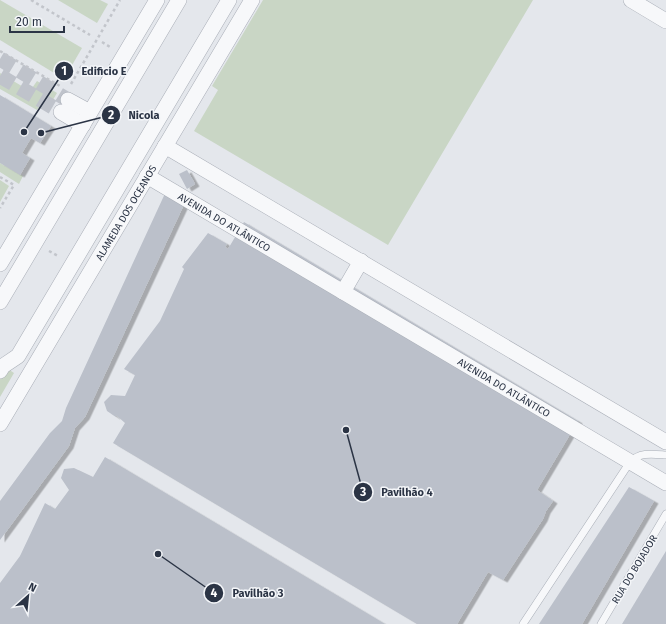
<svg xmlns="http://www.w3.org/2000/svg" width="666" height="624" viewBox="0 0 666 624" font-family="'Fira Sans',sans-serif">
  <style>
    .green { fill: #c9d6c5 }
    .building { fill: #bbc0ca; filter: url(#shadow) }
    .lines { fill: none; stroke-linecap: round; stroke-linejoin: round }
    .street-tunnel { stroke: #bfc3cb; stroke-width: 15; stroke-dasharray: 15 8; stroke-linecap: butt }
    .lane-casing { stroke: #a9aeb7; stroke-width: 8 }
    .street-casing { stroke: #a9aeb7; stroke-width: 16 }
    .path { stroke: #c2c5cb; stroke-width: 2.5; stroke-dasharray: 3 3; stroke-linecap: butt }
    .lane { stroke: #f7f8fa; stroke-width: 7 }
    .street { stroke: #f7f8fa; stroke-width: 15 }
    .labels { text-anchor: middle; stroke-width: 3; stroke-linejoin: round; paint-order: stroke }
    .street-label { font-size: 10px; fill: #2b3445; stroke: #f4f6f9 }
    .leader { fill: none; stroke: #2b3445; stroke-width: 1.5 }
    .callout-dot { fill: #2b3445; stroke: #f4f6f9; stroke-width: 1.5 }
    .mark-label { font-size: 12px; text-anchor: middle; font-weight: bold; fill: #fff }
    .callout-label { font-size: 11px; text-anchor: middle; font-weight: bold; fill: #2b3445; stroke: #f4f6f9; stroke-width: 3; stroke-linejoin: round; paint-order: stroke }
  </style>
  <defs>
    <filter id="shadow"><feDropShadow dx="4.5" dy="2.5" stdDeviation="0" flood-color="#0004"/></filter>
  </defs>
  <rect width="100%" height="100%" fill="#e4e7ec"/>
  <g class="green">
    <polygon points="0,0 82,48 64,79 0,40"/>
    <polygon points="58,0 100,0 108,4 97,23"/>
    <polygon points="263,0 533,0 388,245 194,131 218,90 212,86"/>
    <polygon points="0,73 30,91 37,81 57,93 48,108 41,104 37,110 0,89"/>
    <polygon points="0,163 23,176 19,184 0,172"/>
    <polygon points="0,180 9,186 0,202"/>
    <polygon points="5,367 14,373 0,397 0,376"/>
  </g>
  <g class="building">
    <polygon points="0,95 51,126 40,143 31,138 22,153 30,158 20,175 0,163"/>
    <polygon points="187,170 195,184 187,189 179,174"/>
    <polygon points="168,187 188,196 85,417 75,428 69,446 0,540 0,501 50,433 62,421 66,408"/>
    <polygon points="244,222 578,421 537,490 553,501 546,511 543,519 503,580 488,572 457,624 417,624 113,443 125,423 116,415 116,417 107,411 104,402 111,395 125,396 135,375 124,369 160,321 184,269 182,267 208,233 227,244 225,247 228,249"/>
    <polygon points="105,457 385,624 0,624 0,583 20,556 45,503 55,509 69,490 61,478 64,469 74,468 93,477"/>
    <polygon points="629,487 654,501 582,624 539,624"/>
    <polygon points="666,551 666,624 622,624"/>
  </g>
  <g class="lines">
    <g class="street-tunnel">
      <polyline points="0,59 68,100"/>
      <polyline points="0,76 61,112"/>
    </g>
    <g class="lane-casing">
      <g id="lane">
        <path d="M523 624 630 462C640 452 652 454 666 455"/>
        <polyline points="601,624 666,514"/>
      </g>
    </g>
    <g class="street-casing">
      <g id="street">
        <polyline points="631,0 666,21"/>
        <polyline points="68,100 90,112"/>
        <polyline points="61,112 83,125"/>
        <polyline points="165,146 666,442"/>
        <path id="s1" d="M147 176 666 483"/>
        <polyline points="0,264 157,0"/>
        <polyline points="343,292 361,261"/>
        <polyline points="0,302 179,0"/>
        <polyline points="0,371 3,366 18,356 229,0"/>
        <path id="s2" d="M0 424 252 0"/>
      </g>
    </g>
    <g class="path">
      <polyline points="31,0 90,35"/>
      <polyline points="102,42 110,47"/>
      <polyline points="0,51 60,86"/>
      <polyline points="71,84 120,0"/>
      <polyline points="0,177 14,185 0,208"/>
      <polyline points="49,251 58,256"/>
    </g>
    <use href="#lane" class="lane"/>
    <use href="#street" class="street"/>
  </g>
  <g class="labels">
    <g class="street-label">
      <text dy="4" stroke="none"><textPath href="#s2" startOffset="246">ALAMEDA DOS OCEANOS</textPath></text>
      <text dy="4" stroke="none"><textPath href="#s1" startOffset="90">AVENIDA DO ATLÂNTICO</textPath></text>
      <text dy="4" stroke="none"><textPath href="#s1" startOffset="415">AVENIDA DO ATLÂNTICO</textPath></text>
      <text transform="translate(634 569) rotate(-59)" y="4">RUA DO BOJADOR</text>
    </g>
  </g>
  <path class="leader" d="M24 132L64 71M41 133L111 115M346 430L363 492M158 554L214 593"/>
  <g class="callout-dot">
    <circle cx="24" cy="132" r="4"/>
    <circle cx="41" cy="133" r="4"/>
    <circle cx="346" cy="430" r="4"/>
    <circle cx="158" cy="554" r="4"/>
    <circle cx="64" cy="71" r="10"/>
    <circle cx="111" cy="115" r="10"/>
    <circle cx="363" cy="492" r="10"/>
    <circle cx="214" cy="593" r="10"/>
  </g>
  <g class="mark-label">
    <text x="64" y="75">1</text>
    <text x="111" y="119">2</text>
    <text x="363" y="496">3</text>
    <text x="214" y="597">4</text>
  </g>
  <g class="callout-label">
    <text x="104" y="75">Edificio E</text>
    <text x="144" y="119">Nicola</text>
    <text x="407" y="496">Pavilhão 4</text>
    <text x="258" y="597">Pavilhão 3</text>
  </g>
  <g transform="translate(28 596) rotate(27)" stroke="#f4f6f9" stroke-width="3" paint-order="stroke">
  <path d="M0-3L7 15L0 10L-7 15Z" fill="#2b3445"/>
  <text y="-6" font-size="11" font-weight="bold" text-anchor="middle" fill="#2b3445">N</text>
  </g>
  <path d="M10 26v6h54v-6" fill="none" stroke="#2b3445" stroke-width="2"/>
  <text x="16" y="26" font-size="12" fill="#2b3445" stroke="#f4f6f9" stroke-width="3" paint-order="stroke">20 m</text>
</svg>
